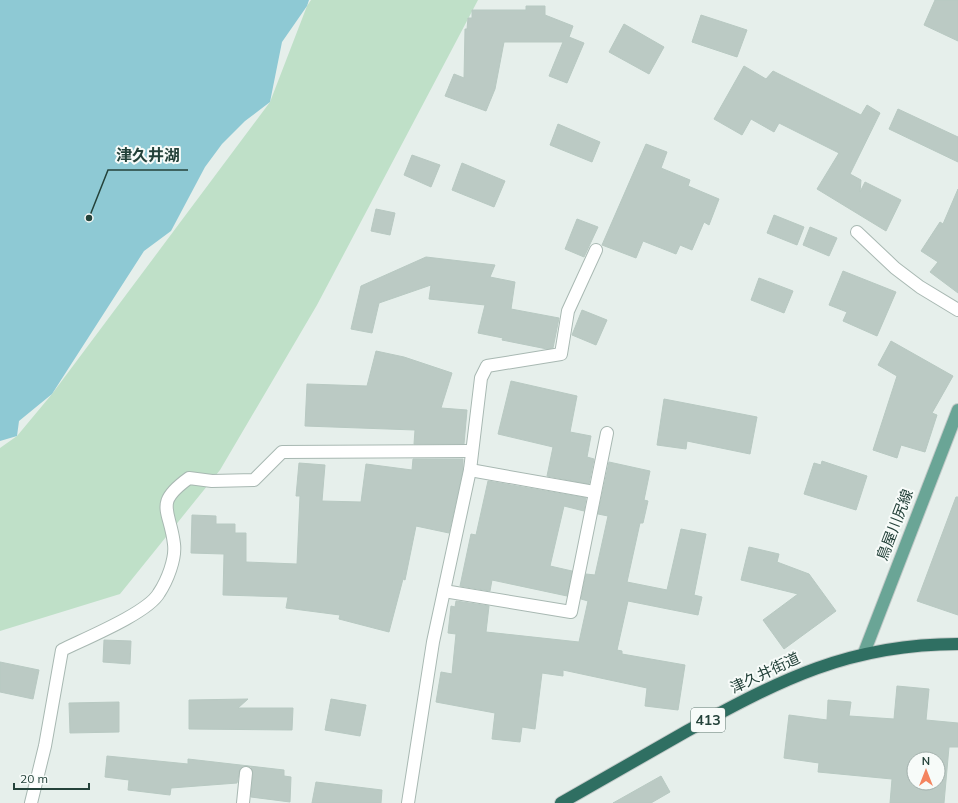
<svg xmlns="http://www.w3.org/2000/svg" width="958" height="803" viewBox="0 0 958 803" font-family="Mulish,'Noto Sans JP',sans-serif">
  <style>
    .green { fill: #bfe0c8 }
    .water { fill: #8ec9d4 }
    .building { fill: #bbcac4; stroke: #b8c9c2; fill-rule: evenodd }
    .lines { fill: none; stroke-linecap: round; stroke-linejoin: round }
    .minor-casing { stroke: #a8b8b2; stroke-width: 14 }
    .major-casing { stroke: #c2cac8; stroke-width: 14 }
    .highway-casing { stroke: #c2cac8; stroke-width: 14 }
    .minor { stroke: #fff; stroke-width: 12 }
    .major { stroke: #6aa596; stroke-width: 12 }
    .highway { stroke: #2f6f62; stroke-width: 12 }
    .labels { text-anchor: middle; stroke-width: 4; stroke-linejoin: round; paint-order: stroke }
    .shield { fill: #f7fbf9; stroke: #637a73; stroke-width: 1 }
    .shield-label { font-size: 14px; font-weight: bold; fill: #24423a }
    .street-label { font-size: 15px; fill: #24423a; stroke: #f7fbf9 }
    .leader { fill: none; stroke: #24423a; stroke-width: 1.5 }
    .callout-dot { fill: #24423a; stroke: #f7fbf9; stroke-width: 1.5 }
    .callout-label { font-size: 16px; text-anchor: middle; font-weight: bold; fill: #24423a; stroke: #f7fbf9; stroke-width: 4; stroke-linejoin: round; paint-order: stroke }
  </style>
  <rect width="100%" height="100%" fill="#e6efeb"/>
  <polygon class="green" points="311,0 478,0 317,305 220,470 120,594 0,631 0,448 17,436 52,394 270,102 307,6"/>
  <polygon class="water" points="0,0 309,0 307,6 282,42 270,102 245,121 222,144 205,167 171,231 144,251 52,394 19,421 17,436 0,441"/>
  <g class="building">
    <polygon points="935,0 958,0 958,41 924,25"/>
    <polygon points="526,6 545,6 545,15 573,26 569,37 584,43 567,83 549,76 563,42 504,42 495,89 486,111 445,96 454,74 464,78 465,29 467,29 468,18 472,18 472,10 526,10"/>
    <polygon points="701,15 747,30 737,57 692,42"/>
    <polygon points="624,24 664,47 649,74 609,52"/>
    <polygon points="744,66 766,79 773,71 861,115 867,105 880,113 850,174 861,180 860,192 865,182 901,200 886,231 817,189 839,153 779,123 774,132 751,119 742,135 714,119"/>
    <polygon points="898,109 958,137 958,162 889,129"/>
    <polygon points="558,124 600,142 592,162 550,145"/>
    <polygon points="646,144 667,152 661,168 690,180 688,186 719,199 709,225 704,222 692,250 680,245 676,254 643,241 636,258 602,245"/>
    <polygon points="412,155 440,165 431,187 404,175"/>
    <polygon points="462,163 505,181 494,207 452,190"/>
    <polygon points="958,189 958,293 930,272 938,262 921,251 940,222 943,224"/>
    <polygon points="376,209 395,213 390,235 371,231"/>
    <polygon points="774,215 804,227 797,245 767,233"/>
    <polygon points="577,219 598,227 584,257 565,249"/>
    <polygon points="810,227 837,238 829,256 803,245"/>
    <polygon points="426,257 495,265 490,277 515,282 511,309 559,318 553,348 547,349 502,340 503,338 478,333 485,305 429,299 431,285 379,303 372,333 351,329 361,286"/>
    <polygon points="843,271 896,292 877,336 843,321 847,312 829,305"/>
    <polygon points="759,278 793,291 784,313 751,300"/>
    <polygon points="582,310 607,320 596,345 572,335"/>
    <polygon points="891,341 953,376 932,413 937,415 925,452 901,445 897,458 873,450 897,376 878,365"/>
    <polygon points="376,351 404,357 452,373 441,408 467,410 464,444 414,444 415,430 305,426 307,384 367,386"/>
    <polygon points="511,381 577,396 570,432 591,436 587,457 594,459 589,484 547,476 553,447 498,434"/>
    <polygon points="664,399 757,417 750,454 687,441 686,449 657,445"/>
    <polygon points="413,459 463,459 463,469 449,533 416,526 405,580 403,579 389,632 339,619 340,615 286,608 288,597 223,595 224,554 191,553 192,515 216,516 216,524 235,524 235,533 246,533 246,562 297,564 300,496 296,496 299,463 325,465 322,501 361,502 366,464 412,470"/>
    <polygon points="822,461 867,476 856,510 804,494 814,463 821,465"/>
    <polygon points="609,462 650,471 644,500 648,501 643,523 640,523 627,582 667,590 681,529 706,534 694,595 702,597 698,615 628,601 617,650 622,651 622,654 685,665 678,710 645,706 647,688 563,670 563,676 542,673 535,729 522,727 520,742 492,739 495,713 436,702 441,672 452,674 456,634 448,633 451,606 455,607 456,601 489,606 486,632 579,642 588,601 581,599 586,574 595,575 608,516 598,514"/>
    <polygon points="488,481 586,498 584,511 564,506 550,566 572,571 567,596 492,580 490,591 460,586 471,534 476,535"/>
    <polygon points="956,497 958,497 958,615 917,601"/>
    <polygon points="749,547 779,554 777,562 809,574 836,611 784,649 763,620 798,594 741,580"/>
    <polygon points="104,640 131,641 130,664 103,662"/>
    <polygon points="0,662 39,670 33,699 0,692"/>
    <path d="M897 686 929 689 926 720 958 723V747H949L944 803H890L892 779 818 772 819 763 784 758 789 715 827 720 828 700 851 702 849 716 894 719ZM914 759H938V783H914Z"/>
    <polygon points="248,699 238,708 293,708 292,730 189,729 189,700"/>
    <polygon points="331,699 366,705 360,736 325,730"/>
    <polygon points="119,702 119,732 70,733 69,703"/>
    <polygon points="107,756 188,764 188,759 284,770 284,776 291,777 290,802 251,797 253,773 251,767 246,766 240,769 237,783 171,788 170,795 128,790 129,780 105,777"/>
    <polygon points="661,776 670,792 651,803 613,803"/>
    <polygon points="316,782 382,790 381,803 312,803"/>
  </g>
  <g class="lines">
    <g class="minor-casing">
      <g id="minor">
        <polyline points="857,232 895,268 920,287 958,310"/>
        <polyline points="470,470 594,492"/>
        <polyline points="444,591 571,612 607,433"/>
        <path d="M31 803 45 746 62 650C84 639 148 613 159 593 167 581 176 559 174 544 170 509 153 504 189 478L212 481 254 480 282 452 471 451"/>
        <polyline points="243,803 246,773"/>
        <polyline points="408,803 433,642 470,470 481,378 487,366 561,354 568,311 596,250"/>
      </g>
    </g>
    <g class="major-casing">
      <polyline id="major" points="864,653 958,410"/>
    </g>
    <g class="highway-casing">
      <path id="highway" d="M561 803C603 779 645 755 687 731 780 680 849 644 958 644"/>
    </g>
    <use href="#minor" class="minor"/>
    <use href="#major" class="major"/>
    <use href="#highway" class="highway"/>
  </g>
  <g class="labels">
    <rect class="shield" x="691" y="708" width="34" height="24" rx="3"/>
    <g class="shield-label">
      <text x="708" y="725">413</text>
    </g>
    <g class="street-label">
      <text transform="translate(895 525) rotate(-69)" y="5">鳥屋川尻線</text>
      <text transform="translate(765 673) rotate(-25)" y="5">津久井街道</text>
    </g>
  </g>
  <path class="leader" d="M89 218L108 170H188"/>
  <circle class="callout-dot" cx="89" cy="218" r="4"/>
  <g class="callout-label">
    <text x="148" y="161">津久井湖</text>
  </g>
  <g transform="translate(926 771)"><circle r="19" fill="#f7fbf9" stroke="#a3b1ad"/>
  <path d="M0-3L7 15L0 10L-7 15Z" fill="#f4845f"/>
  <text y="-6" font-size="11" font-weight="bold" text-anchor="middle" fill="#24423a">N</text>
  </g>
  <path d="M14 783v6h75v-6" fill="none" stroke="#24423a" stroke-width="2"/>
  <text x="20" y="783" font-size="12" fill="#24423a" stroke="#f7fbf9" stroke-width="3" paint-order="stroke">20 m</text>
</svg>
